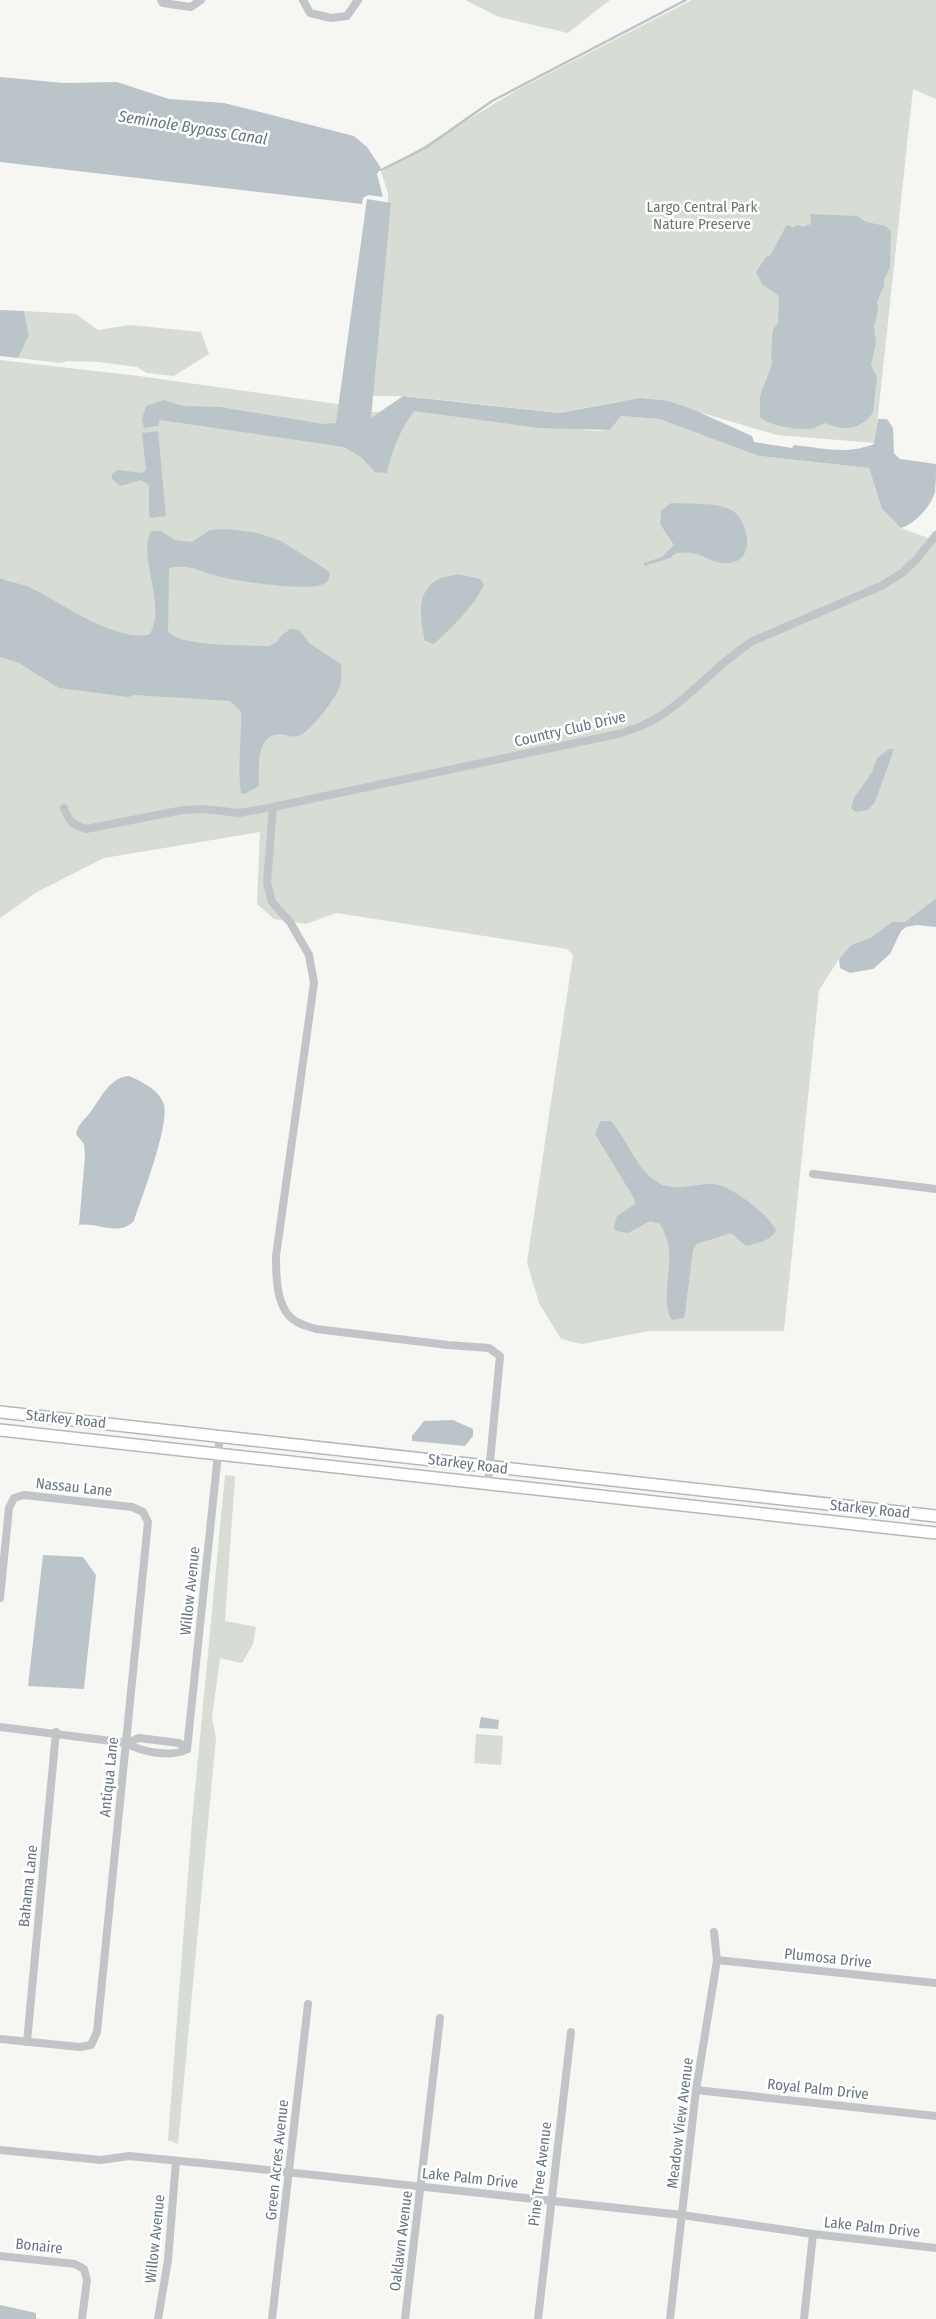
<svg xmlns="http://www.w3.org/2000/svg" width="936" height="2319" viewBox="0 0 936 2319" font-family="'Fira Sans Condensed',sans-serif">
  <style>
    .green { fill: #d7ddd4 }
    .water { fill: #bbc5c9 }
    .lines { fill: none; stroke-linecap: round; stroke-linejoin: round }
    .stream { stroke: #bbc5c9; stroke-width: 2.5 }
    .secondary-casing { stroke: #b4b8bc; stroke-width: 14 }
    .street { stroke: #c1c5c8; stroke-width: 8 }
    .secondary { stroke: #fff; stroke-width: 11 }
    .labels { text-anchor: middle; stroke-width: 5; stroke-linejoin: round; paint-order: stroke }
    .park-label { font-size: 15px; fill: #687965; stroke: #fff }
    .street-label { font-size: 15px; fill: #677582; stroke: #fff }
    .water-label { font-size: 16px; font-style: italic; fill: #63767f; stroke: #fff }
  </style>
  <rect width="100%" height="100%" fill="#f6f6f3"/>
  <g class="green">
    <polygon points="465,0 610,0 568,33 499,17"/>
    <polygon points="692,0 936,0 936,99 913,89 875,443 777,435 702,413 622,401 558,413 407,396 370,396 388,212 388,193 381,172 517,90"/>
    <polygon points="24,311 76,314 98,330 130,325 201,332 209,354 174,376 147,373 137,367 98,362 68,361 60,363 18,358 29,335"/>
    <polygon points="0,360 139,376 344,405 371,412 423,411 595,431 610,430 621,416 659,419 759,456 869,468 882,509 901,528 936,541 936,898 905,922 892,922 870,938 851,945 839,959 819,990 784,1331 649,1331 582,1344 561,1339 539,1303 527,1262 573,955 567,949 336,913 306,924 274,919 257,904 260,832 104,858 37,892 0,918"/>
    <polygon points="225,1475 235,1476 225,1621 256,1627 253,1644 242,1663 220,1658 212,1718 216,1738 178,2144 168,2140 192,1821"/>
    <polygon points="476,1734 503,1736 501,1765 474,1763"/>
  </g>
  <g class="water">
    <polygon points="0,77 64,83 117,82 169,99 224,103 354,136 367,147 381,168 377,174 383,197 368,195 363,198 362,204 0,162"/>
    <path d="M367 199 391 203 371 418 403 396 559 413 640 398 668 401 692 409 752 436 754 442 792 448 794 445C822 448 847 455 874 444L878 419H887L893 428 894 453 900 459 936 464C936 472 936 483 935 492 931 506 915 524 901 528L882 509 869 468 759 456 659 419 621 416 610 430 539 428 414 411C400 430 392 450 387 473L375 472 362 458 344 447 160 420 158 426 144 428 142 419 146 406 163 400 184 406 220 407 323 424 336 423Z"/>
    <path d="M810 214 857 216 866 222 886 226 891 232 890 268 884 279V286L877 302 878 310 874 327 876 343 871 365 877 377 873 413C858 431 844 431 825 423 821 424 817 427 814 428 801 431 769 426 760 417V396L772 364 771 354 773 330 778 323 779 296 762 284 756 272 766 257 770 256 786 226 790 225 792 228 798 225 803 227 811 224Z"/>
    <polygon points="0,310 24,311 29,335 18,358 0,356"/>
    <polygon points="158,431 166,516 151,518 149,516 149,485 141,480 120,486 112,479 112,474 118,470 142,473 146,470 142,433"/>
    <path d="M671 503C687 504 720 502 733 511 749 522 756 561 729 563 716 565 704 555 692 553 687 552 681 553 676 553L670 558 644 566V563L662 557 674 545 660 524 661 511Z"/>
    <path d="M227 529 258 533 281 541 327 570 330 574 328 581C326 582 324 584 321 585 306 591 231 581 214 575 196 570 189 564 169 568L168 632C182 647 247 645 269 646L277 642 281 636 290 629H295L300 631 309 643 341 664C342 673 342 683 338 691 332 702 310 733 298 736 292 738 285 734 279 734 255 736 259 770 259 786L244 794 241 793C237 765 242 739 241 712L230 701 135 695 128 697 59 688 19 663 0 657V578C10 583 23 583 33 589 61 603 119 644 150 634 167 602 137 558 151 531H161L175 540 192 542 210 530Z"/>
    <path d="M458 574 480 579 484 585C472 609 453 626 434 644L425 641C421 621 415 595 435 581 441 577 451 576 458 574Z"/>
    <polygon points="889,749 894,749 875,802 868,810 856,812 851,808 854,798 872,772 877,758"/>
    <polygon points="936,898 936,927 917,925 906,927 901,931 890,954 873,969 850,973 840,968 839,959 851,945 870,938 892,922 905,922"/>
    <path d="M129 1076C141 1081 161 1091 164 1105 169 1127 142 1197 134 1221 118 1237 97 1222 79 1225L85 1156 84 1144 76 1134C78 1125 83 1121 89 1114 100 1100 109 1077 129 1076Z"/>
    <path d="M601 1121H611C627 1139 636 1169 657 1182 674 1193 695 1183 713 1184 731 1185 768 1214 776 1230 772 1241 756 1243 746 1246L731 1233 697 1244 693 1250 685 1313 684 1318 672 1320C661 1307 671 1268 669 1250 668 1240 665 1233 660 1224L650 1221 628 1233 616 1231 614 1227 617 1216 635 1204V1200L595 1134Z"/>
    <polygon points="453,1420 473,1429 473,1436 465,1446 412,1441 412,1436 424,1421"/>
    <polygon points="43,1555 83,1557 96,1575 84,1689 28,1686"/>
    <polygon points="481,1717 499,1720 498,1729 479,1728"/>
    <polygon points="0,2305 36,2313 36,2319 0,2319"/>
  </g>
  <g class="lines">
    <polyline class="stream" points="381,170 425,148 492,101 686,0"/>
    <g class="secondary-casing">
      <g id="secondary">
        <polyline points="0,1412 936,1516"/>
        <polyline points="0,1430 936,1533"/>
      </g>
    </g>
    <g class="street">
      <polyline points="161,0 163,3 191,7 201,0"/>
      <polyline points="303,0 310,13 331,18 347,16 358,0"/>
      <path d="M64 808C68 820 73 825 86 829L183 810 204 809 239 813 273 807"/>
      <polyline points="813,1174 936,1189"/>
      <path d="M488 1483 500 1356 489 1348 448 1345 316 1329C310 1327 302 1325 297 1322 276 1311 276 1277 276 1256L314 983 309 955 290 922 272 902 267 883 273 807 618 734C634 729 649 724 663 714 695 693 719 662 753 641L881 586 902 573 916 560 936 535"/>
      <polyline points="0,1598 9,1508 14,1498 24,1495 132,1507 143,1512 148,1522 97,2032 91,2045 80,2047 0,2039"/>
      <polyline points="0,1727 127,1743 139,1738 179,1743 187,1749"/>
      <path d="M127 1743C140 1752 173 1758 187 1749"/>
      <polyline points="187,1749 220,1435"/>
      <polyline points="717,1960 936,1983"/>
      <polyline points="27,2042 56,1732"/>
      <polyline points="696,2090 936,2116"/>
      <polyline points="0,2150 101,2160 129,2156 221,2165 682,2215 813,2234 936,2248"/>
      <polyline points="0,2256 75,2264 84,2269 87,2280 82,2319"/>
      <polyline points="158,2319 168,2260 176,2161"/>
      <polyline points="272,2319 308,2004"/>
      <polyline points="405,2319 440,2018"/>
      <polyline points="538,2319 571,2032"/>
      <polyline points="670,2319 696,2090 717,1960 714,1932"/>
      <polyline points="804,2319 813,2234"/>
    </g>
    <use href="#secondary" class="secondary"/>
  </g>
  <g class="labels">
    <g class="park-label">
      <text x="702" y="212">Largo Central Park<tspan x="702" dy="17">Nature Preserve</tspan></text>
    </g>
    <g class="street-label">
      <text transform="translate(570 729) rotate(-13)" y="5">Country Club Drive</text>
      <text transform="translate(66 1419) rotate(6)" y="5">Starkey Road</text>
      <text transform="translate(468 1464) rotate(7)" y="5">Starkey Road</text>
      <text transform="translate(74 1487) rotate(6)" y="5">Nassau Lane</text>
      <text transform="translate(870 1509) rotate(6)" y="5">Starkey Road</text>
      <text transform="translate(190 1591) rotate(-84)" y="5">Willow Avenue</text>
      <text transform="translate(109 1777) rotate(-84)" y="5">Antiqua Lane</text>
      <text transform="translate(28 1886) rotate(-84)" y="5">Bahama Lane</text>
      <text transform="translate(828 1958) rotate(6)" y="5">Plumosa Drive</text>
      <text transform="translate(818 2089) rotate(6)" y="5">Royal Palm Drive</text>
      <text transform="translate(680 2123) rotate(-83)" y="5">Meadow View Avenue</text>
      <text transform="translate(277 2160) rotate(-84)" y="5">Green Acres Avenue</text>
      <text transform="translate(540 2174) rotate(-83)" y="5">Pine Tree Avenue</text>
      <text transform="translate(470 2178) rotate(6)" y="5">Lake Palm Drive</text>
      <text transform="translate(872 2227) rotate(6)" y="5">Lake Palm Drive</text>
      <text transform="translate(155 2239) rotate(-84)" y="5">Willow Avenue</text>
      <text transform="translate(401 2241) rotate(-83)" y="5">Oaklawn Avenue</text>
      <text transform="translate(39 2246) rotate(6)" y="5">Bonaire</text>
    </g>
    <g class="water-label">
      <text transform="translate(193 127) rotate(9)" y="6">Seminole Bypass Canal</text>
    </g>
  </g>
</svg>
